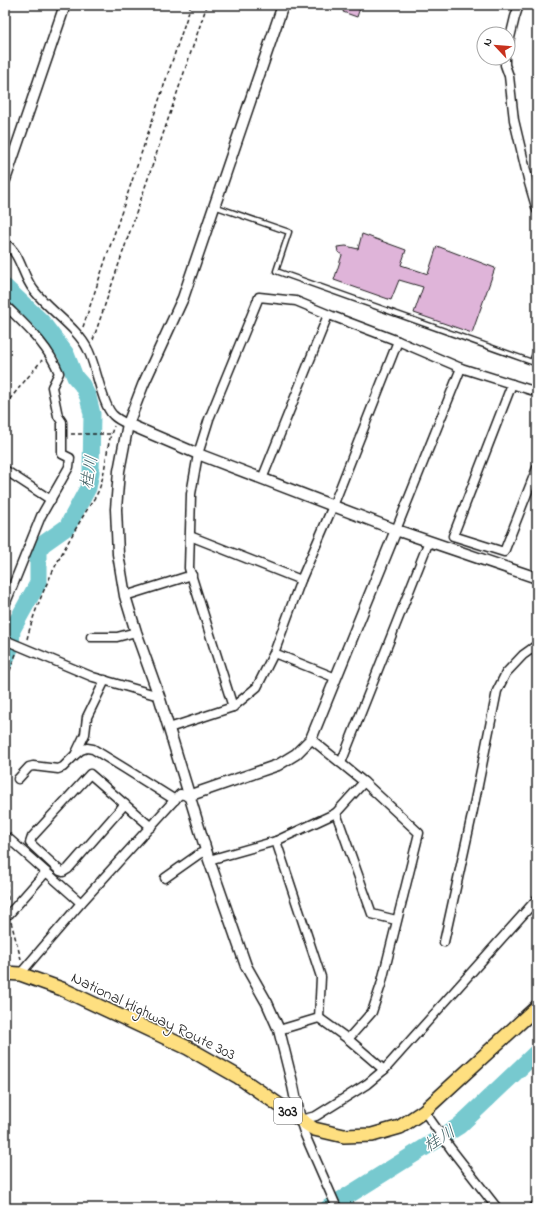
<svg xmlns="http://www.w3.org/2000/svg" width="542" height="1213" viewBox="0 0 542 1213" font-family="'Indie Flower','Klee One',sans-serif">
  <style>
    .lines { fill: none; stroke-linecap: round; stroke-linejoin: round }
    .river { stroke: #77c9cf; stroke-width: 17 }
    .building { fill: #dfb4d9; stroke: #1c1c1c }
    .service-casing { stroke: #1c1c1c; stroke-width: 7 }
    .minor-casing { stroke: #1c1c1c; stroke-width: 11 }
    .tertiary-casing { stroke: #1c1c1c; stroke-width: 13 }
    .trunk-casing { stroke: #1c1c1c; stroke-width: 16 }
    .path { stroke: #1c1c1c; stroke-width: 1.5; stroke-dasharray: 4 3; stroke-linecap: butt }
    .service { stroke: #fff; stroke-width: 4 }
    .minor { stroke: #fff; stroke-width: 8 }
    .tertiary { stroke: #fff; stroke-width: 10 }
    .trunk { stroke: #fedf80; stroke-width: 13 }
    .labels { text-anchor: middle; stroke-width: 3; stroke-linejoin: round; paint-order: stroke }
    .shield { fill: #fff; stroke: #606060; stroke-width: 1 }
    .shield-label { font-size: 15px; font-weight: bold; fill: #1c1c1c }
    .street-label { font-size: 16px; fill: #1c1c1c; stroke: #fff }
    .water-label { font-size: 17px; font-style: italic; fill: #406164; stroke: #fff }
  </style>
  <rect width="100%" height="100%" fill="#fff"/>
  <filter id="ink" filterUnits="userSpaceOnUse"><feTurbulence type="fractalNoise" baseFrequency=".025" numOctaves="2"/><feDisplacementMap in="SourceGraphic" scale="8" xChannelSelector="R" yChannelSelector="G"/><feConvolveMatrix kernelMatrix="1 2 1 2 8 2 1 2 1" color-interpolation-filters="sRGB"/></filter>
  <g filter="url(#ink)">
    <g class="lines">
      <g class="river">
        <polyline points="5,287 41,321 66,354 75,377 82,385 88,397 92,414 91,472 88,488 67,527 43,544 38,551 38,583 12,630 11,646 5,661"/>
        <polyline points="328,1208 459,1126 537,1052"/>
      </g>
    </g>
    <g class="building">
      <polygon points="345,5 361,5 357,17 343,12"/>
      <polygon points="362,234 406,250 401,265 428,274 437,246 495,268 472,333 414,313 423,287 399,280 391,300 334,280 342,255 338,252 337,247 346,246 358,249"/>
    </g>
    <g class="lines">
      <g class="service-casing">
        <polyline id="service" points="214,206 289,232 276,271 532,362 537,348"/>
      </g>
      <g class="minor-casing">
        <g id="minor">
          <polyline points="508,46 515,17 519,5"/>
          <polyline points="505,58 505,65 509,76 514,120 529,183 537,210"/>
          <path d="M5 243C21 254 22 275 33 289 48 310 78 328 88 350 96 365 102 405 113 415 117 419 123 422 128 424"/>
          <path d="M5 305C26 326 48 345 59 373L52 387 58 416 62 422V454L70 458 69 467 41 516 5 605"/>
          <polyline points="512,384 453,536 504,552 537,468"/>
          <polyline points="5,470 51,500"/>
          <polyline points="262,479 328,315"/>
          <polyline points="396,530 461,368"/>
          <polyline points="190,536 301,580"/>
          <polyline points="125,596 192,575"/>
          <polyline points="91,637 117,637 136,632"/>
          <polyline points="5,640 93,677 159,696"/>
          <polyline points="274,653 336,678"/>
          <polyline points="233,707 189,568 191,494 198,454 209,419 259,297 296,301 332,316 398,341 461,368 537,392"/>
          <polyline points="169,728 233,707 257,687 274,653 301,580 333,506 398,341"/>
          <polyline points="311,739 364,782 419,833 381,985 372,1012 348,1039 319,1018"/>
          <polyline points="76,753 85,734 87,717 105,680"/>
          <polyline points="341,763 429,541"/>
          <polyline points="18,779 29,767 33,766 58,769 63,767 75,755 81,750 87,748 93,749 124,768 175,800"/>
          <polyline points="125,804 68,869 63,872 60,871 30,843 32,837 90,774 151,827"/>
          <polyline points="336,813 372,914 396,920"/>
          <polyline points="5,840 8,838 81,903"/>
          <polyline points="276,841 321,977 319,1018"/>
          <polyline points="209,860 276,841 336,813 364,782"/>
          <polyline points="165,878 199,854 206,851"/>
          <polyline points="9,914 46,872"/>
          <polyline points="444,942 472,815 497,691 506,673 523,655 537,645"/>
          <polyline points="20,974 81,903 180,794 188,796"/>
          <polyline points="279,1030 319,1018"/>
          <polyline points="348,1039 384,1070"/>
          <polyline points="424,1111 451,1149 497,1208"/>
          <polyline points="337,1208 305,1135 300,1120 316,1116 367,1084 385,1069 537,899"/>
          <polyline points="533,1208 537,1205"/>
        </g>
      </g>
      <g class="tertiary-casing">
        <g id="tertiary">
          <polyline points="283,5 183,298 143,385 128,424 119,471 116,509 118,554 125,596 136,632 159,696 209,860 246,966 267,1003 279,1030 293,1086 300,1120"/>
          <polyline points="5,180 65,5"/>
          <polyline points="128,424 198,454 396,530 537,578"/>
          <polyline points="188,796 278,765 296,754 311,739 396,530"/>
        </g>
      </g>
      <g class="trunk-casing">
        <polyline id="trunk" points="5,973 20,974 62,989 188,1048 237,1076 314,1129 344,1136 372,1135 400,1127 424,1111 537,1007"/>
      </g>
      <g class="path">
        <polyline points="83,327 191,5"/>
        <polyline points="93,340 207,5"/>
        <polyline points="5,405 42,360"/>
        <polyline points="71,434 111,434"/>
        <path d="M27 639C37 599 57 561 78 525 84 514 91 504 97 494 107 473 105 447 114 426"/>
        <polyline points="5,684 16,654"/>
        <polyline points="5,861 8,901"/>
        <polyline points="11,922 21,959"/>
      </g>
      <use href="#service" class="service"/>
      <use href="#minor" class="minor"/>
      <use href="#tertiary" class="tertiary"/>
      <use href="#trunk" class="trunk"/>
    </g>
  </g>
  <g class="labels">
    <rect class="shield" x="274" y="1098" width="28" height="26" rx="3"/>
    <g class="shield-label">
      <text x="288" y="1116">303</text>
    </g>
    <g class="street-label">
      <text transform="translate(154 1015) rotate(26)" y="6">National Highway Route 303</text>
    </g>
    <g class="water-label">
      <text transform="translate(88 472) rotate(-80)" y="6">桂川</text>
      <text transform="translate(439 1138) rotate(-32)" y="6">桂川</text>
    </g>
  </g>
  <rect width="542" height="1213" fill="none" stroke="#fff" stroke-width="20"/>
  <rect x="10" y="10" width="522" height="1193" fill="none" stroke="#1c1c1c" stroke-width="1.5" filter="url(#ink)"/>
  <g transform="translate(496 46) rotate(296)"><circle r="19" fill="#ffffff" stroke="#a4a4a4"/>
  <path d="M0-3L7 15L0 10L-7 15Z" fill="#c8321e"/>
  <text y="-6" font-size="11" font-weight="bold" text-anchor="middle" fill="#1c1c1c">N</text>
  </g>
</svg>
